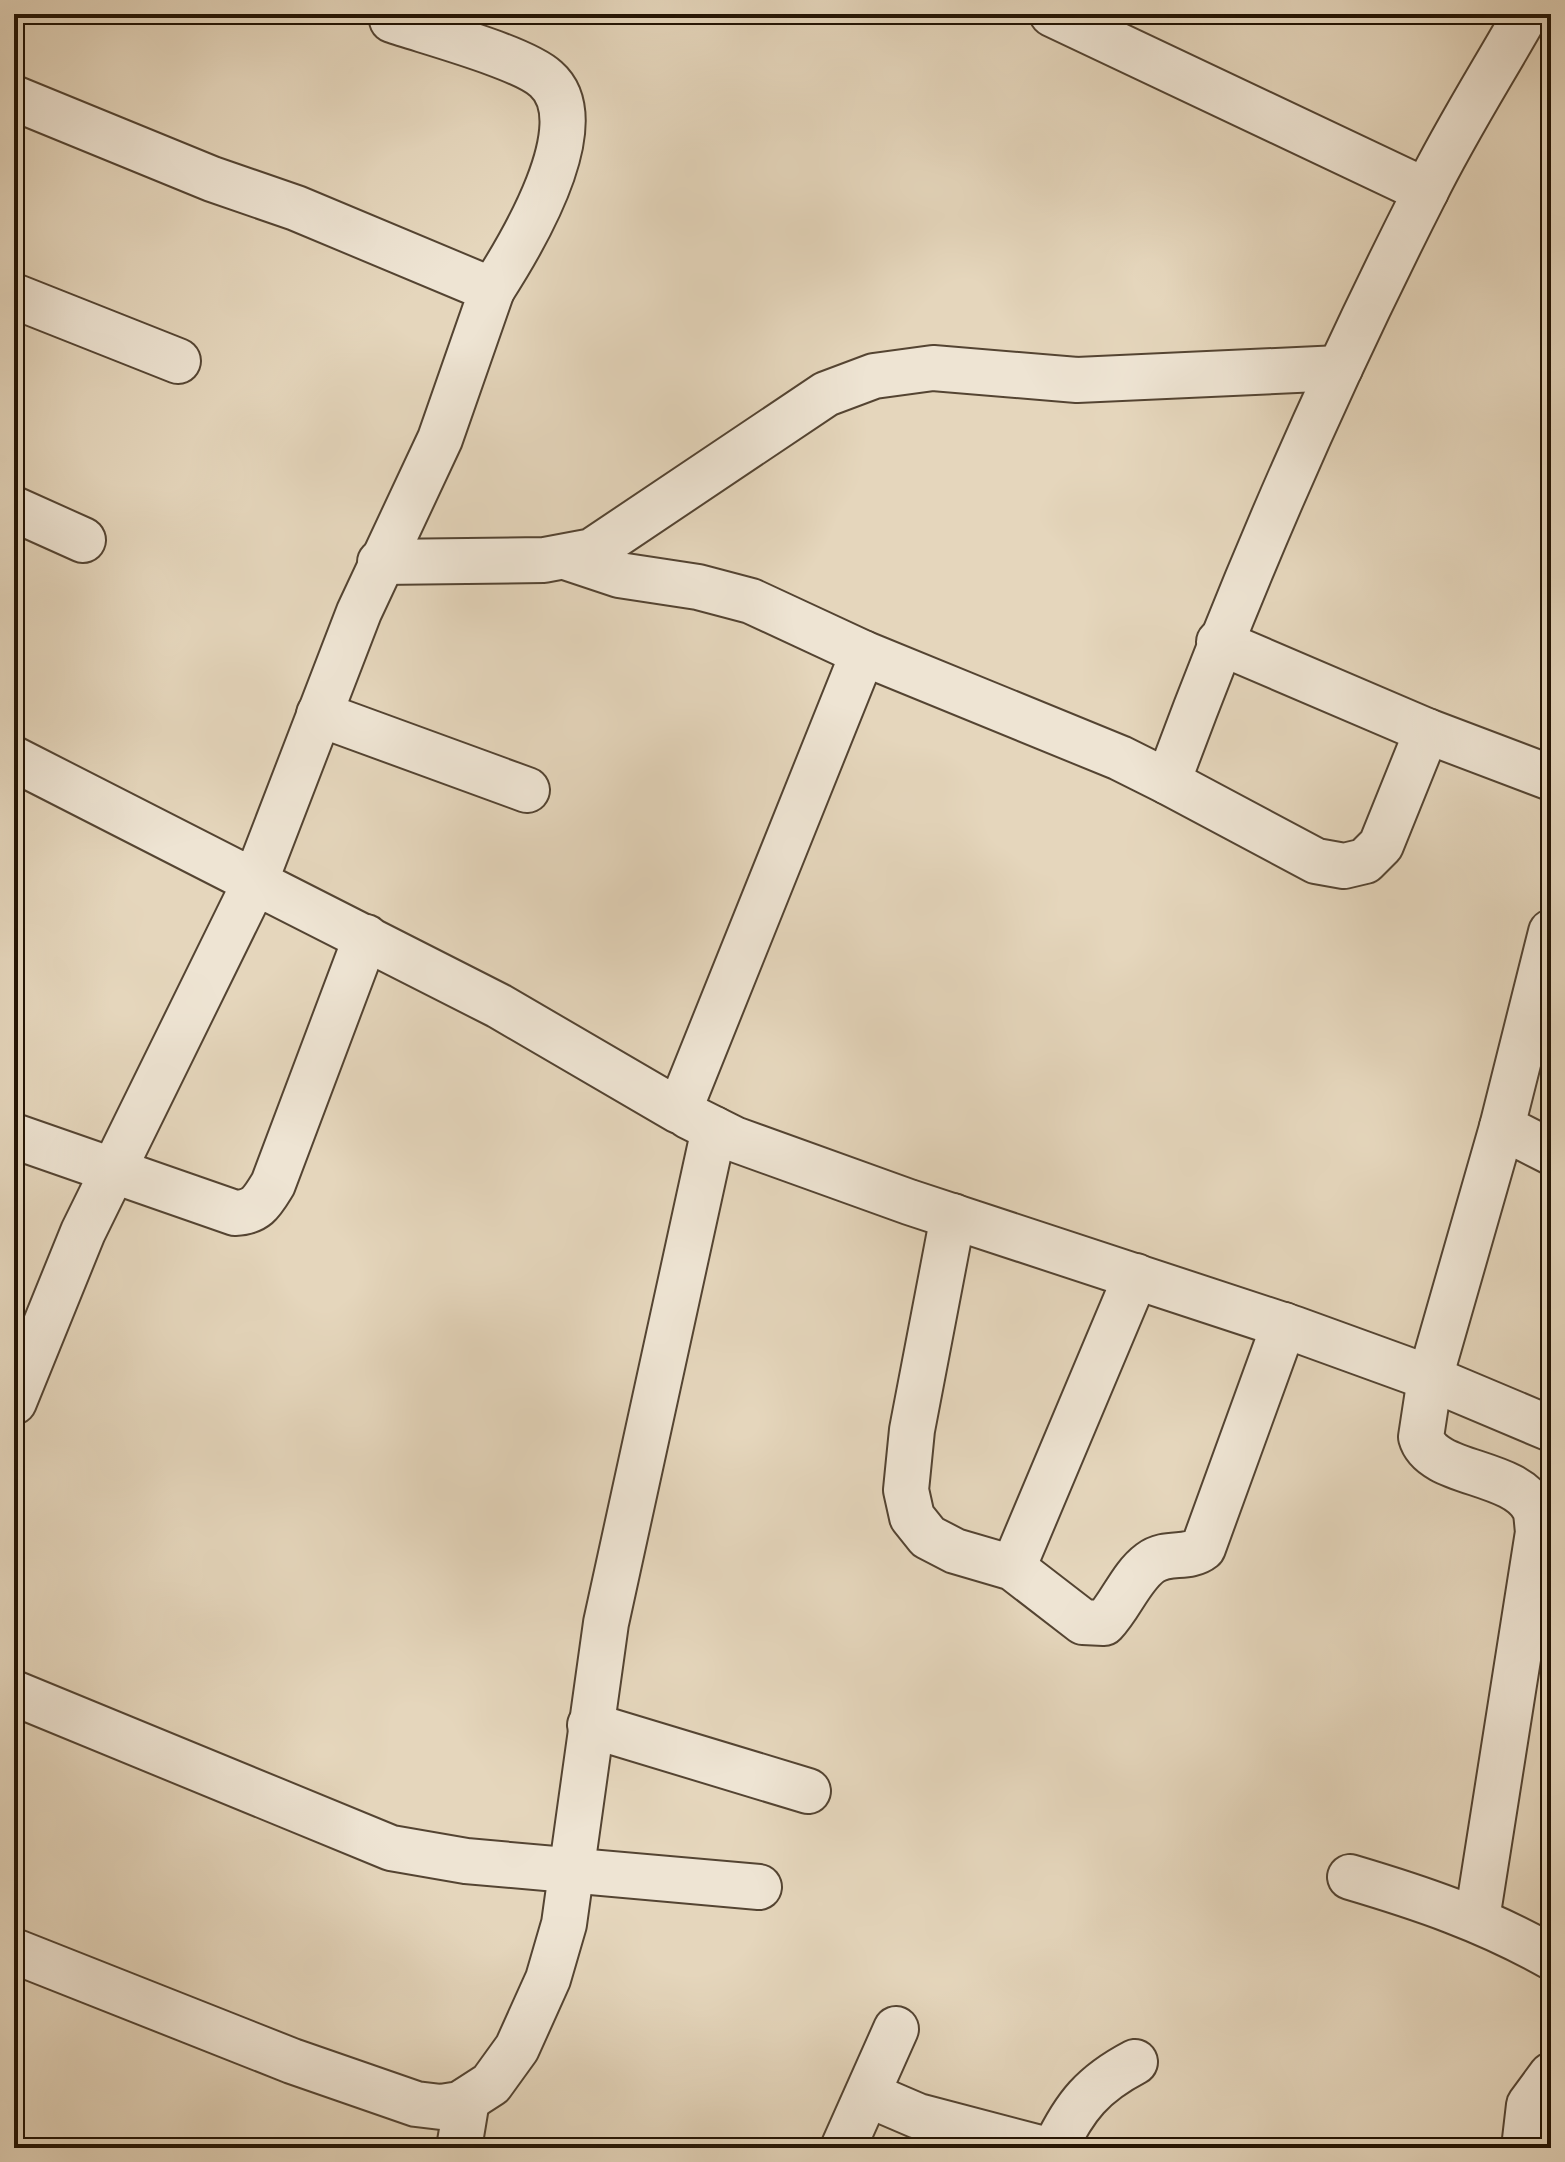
<svg xmlns="http://www.w3.org/2000/svg" width="1565" height="2162" viewBox="0 0 1565 2162" font-family="'Gentium Book Plus',serif">
  <style>
    .lines { fill: none; stroke-linecap: round; stroke-linejoin: round }
    .minor-casing { stroke: #544432; stroke-width: 48 }
    .minor { stroke: #eee4d3; stroke-width: 44 }
  </style>
  <rect width="100%" height="100%" fill="#e5d6bc"/>
  <filter id="stains"><feTurbulence type="fractalNoise" baseFrequency=".0025" numOctaves="4"/><feColorMatrix values="0 0 0 0 .2 0 0 0 0 .09 0 0 0 0 .02 0 0 0 .5 -.17"/></filter>
  <radialGradient id="worn" r=".72"><stop offset=".6" stop-color="#630" stop-opacity="0"/><stop offset="1" stop-color="#630" stop-opacity=".3"/></radialGradient>
  <g class="lines">
    <g class="minor-casing">
      <g id="minor">
        <polyline points="1052,14 1426,191"/>
        <path d="M392 20C427 32 522 57 546 79 596 123 519 248 492 290"/>
        <polyline points="14,98 212,179 296,208 492,290 440,439 359,612 255,882 14,759"/>
        <polyline points="14,296 178,361"/>
        <polyline points="14,509 83,540"/>
        <polyline points="568,558 619,575 698,587 751,601 863,653"/>
        <polyline points="380,562 544,560 592,551 826,394 874,376 933,368 1077,380 1340,368"/>
        <polyline points="1219,642 1427,731 1551,778"/>
        <polyline points="319,714 527,790"/>
        <polyline points="1168,782 1316,861 1344,866 1365,861 1381,845 1427,731"/>
        <polyline points="1551,932 1502,1127 1551,1152"/>
        <polyline points="688,1116 734,1139 909,1202 1295,1329 1430,1378 1551,1429"/>
        <path d="M14 1136 235 1213C257 1212 262 1202 273 1184L366 937"/>
        <path d="M953 1216 912 1430 906 1490 912 1517 928 1537 955 1551 1013 1568 1083 1622 1104 1623C1121 1605 1131 1577 1150 1563 1167 1550 1188 1560 1203 1548L1284 1325"/>
        <path d="M14 1402 83 1232 255 882 499 1006 679 1111 863 653 1120 758 1168 782C1242 581 1328 384 1425 193 1455 132 1492 74 1526 14"/>
        <polyline points="1013,1568 1136,1276"/>
        <polyline points="14,1693 391,1848 466,1861 759,1887"/>
        <polyline points="590,1725 808,1791"/>
        <path d="M1350 1877C1421 1898 1486 1920 1551 1957"/>
        <path d="M1477 1919 1538 1532C1537 1525 1537 1514 1534 1508 1514 1469 1432 1476 1421 1437L1430 1378 1502 1127"/>
        <polyline points="14,1951 292,2061 416,2104 441,2107 460,2104 491,2084 517,2048 548,1979 564,1924 606,1623 714,1129"/>
        <polyline points="869,2095 918,2116 1040,2148"/>
        <polyline points="459,2148 467,2100"/>
        <polyline points="843,2148 896,2029"/>
        <path d="M1055 2148C1075 2106 1093 2084 1135 2062"/>
        <polyline points="1524,2148 1529,2105 1551,2075"/>
      </g>
    </g>
    <use href="#minor" class="minor"/>
  </g>
  <rect width="1565" height="2162" fill="none" stroke="#e5d6bc" stroke-width="48"/>
  <rect x="16" y="16" width="1533" height="2130" fill="none" stroke="#231404" stroke-width="4"/>
  <rect x="24" y="24" width="1517" height="2114" fill="none" stroke="#231404" stroke-width="2"/>
  <rect width="100%" height="100%" filter="url(#stains)"/>
  <rect width="100%" height="100%" fill="url(#worn)"/>
</svg>
